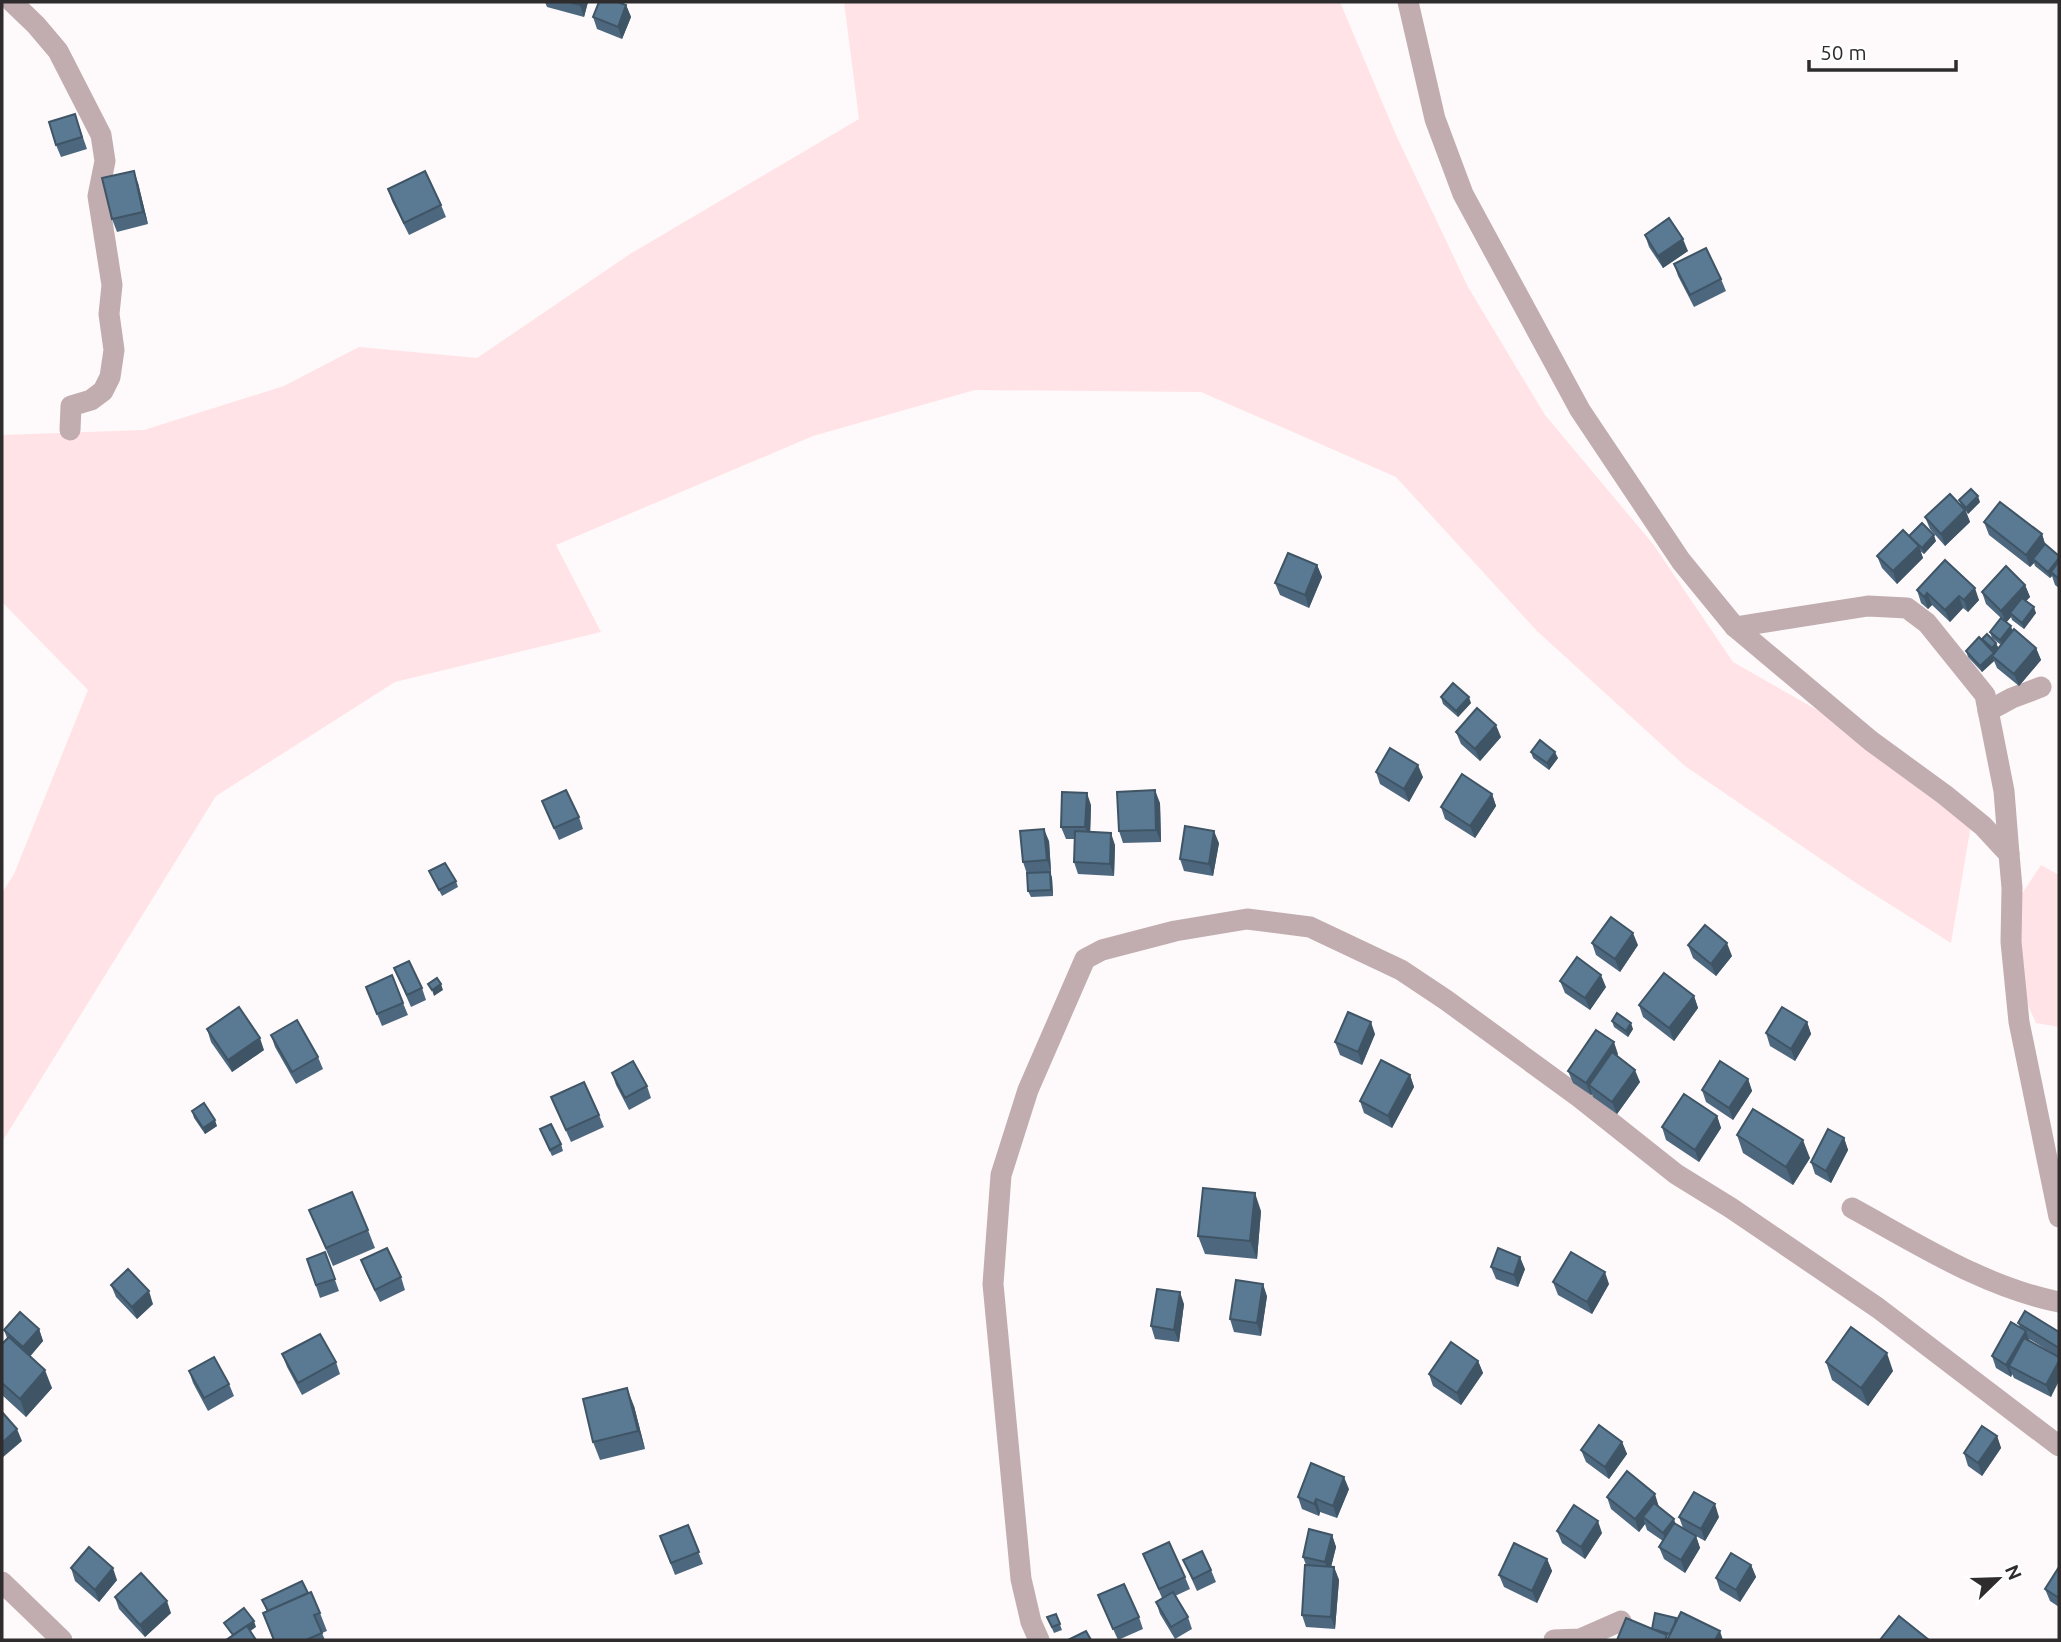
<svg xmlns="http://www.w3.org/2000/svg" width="2061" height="1642" viewBox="0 0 2061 1642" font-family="Ubuntu,sans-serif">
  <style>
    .green { fill: #ffe3e6 }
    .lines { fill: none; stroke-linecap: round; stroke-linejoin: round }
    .minor { stroke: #c1adaf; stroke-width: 21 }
    .wall { fill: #4d687e }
    .shaded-wall { fill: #3f5566 }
    .building { fill: #5a7992; stroke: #3f5566; stroke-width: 2 }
  </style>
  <rect width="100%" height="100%" fill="#fefafb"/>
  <g class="green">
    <polygon points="844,2 1340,2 1396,135 1468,287 1545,415 1653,544 1733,662 1833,719 1972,819 1951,943 1856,883 1685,766 1537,631 1396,477 1201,392 975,390 813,436 556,545 601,632 395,682 216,796 2,1142 2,893 14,874 88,690 2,602 2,435 144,430 284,386 359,347 477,358 630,254 859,119"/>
    <polygon points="2041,865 2059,875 2059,1027 2036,1023 2008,961 2011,910"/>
  </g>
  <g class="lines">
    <g class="minor">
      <polyline points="12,2 36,25 58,51 101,135 105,161 98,196 112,285 109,314 114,350 110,377 103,391 91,400 71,406 70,430"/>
      <polyline points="1408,2 1435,119 1463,194 1580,410 1681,561 1735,627 1871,741 1945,795 1983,826 2009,854 2012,888 2011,942 2019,1022 2059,1217"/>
      <polyline points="1735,627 1868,606 1907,608 1927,623 1985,695 2004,791 2009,854"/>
      <polyline points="1988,711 2012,698 2041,687"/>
      <path d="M1852 1208C1918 1244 1984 1287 2059 1302"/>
      <polyline points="2,1582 62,1640"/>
      <polyline points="1039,1640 1031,1622 1021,1579 993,1284 1001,1175 1028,1090 1085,959 1102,950 1175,931 1247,919 1310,927 1401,970 1446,1000 1579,1097 1676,1174 1731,1208 1878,1308 2059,1446"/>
      <polyline points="1554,1640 1580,1639 1621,1621"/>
    </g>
  </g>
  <g class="wall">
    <polygon points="545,2 588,2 584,17 547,7"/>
    <polygon points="626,5 631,17 622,39 597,29 593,17"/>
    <polygon points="79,126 87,149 61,157 56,145"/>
    <polygon points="138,183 148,224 117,232 112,219"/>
    <polygon points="388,189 441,205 446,217 409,235 392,201"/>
    <polygon points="1645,235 1688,251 1663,268 1649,247"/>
    <polygon points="1674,264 1721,279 1726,291 1694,307 1678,276"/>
    <polygon points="1959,500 1980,502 1968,514 1966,511 1970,522 1945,546 1930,529 1925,517 1961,505"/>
    <polygon points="1984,522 2042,534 2045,544 2059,556 2059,588 2055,585 2052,576 2050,578 2035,566 2034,563 2030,567 1989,535"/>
    <polygon points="1910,537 1936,541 1924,554 1920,551 1923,558 1897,584 1882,568 1877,556"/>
    <polygon points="1945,560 1979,600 1968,612 1963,608 1950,622 1932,605 1928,609 1921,603 1917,590"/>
    <polygon points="1317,565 1322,577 1309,608 1280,595 1275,583"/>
    <polygon points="2025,585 2030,597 2026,601 2036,613 2024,629 2012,620 2011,617 2006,622 2013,631 2036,648 2041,660 2019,686 1997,668 1994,661 1982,672 1968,657 1966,651 1983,642 1982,639 1996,643 1998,648 2001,645 1992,638 1990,632 2001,618 1986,604 1982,592"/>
    <polygon points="1441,697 1471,703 1458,717 1443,704"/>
    <polygon points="1456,732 1501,737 1480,761 1461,744"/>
    <polygon points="1531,752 1558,758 1549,770 1533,758"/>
    <polygon points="1376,772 1423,777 1409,802 1380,784"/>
    <polygon points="1492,794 1496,806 1475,838 1445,819 1441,807"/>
    <polygon points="542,801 579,817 583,829 559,840"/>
    <polygon points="1160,803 1161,842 1123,843 1119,831"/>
    <polygon points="1091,805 1090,832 1115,845 1114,876 1078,874 1074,862 1074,839 1066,839 1061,827"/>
    <polygon points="1049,841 1051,872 1050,872 1052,878 1053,896 1031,897 1028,891 1027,874 1023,862"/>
    <polygon points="1219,843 1213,876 1184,871 1180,859"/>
    <polygon points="429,871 456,881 458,887 442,896"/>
    <polygon points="1592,943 1638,945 1620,972 1596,955"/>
    <polygon points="1688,945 1732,956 1716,976 1693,958"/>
    <polygon points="394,968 422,988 426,1000 411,1007"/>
    <polygon points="1560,981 1606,987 1590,1010 1565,993"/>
    <polygon points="366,987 403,1003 408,1015 382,1026"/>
    <polygon points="1694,996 1698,1008 1674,1041 1643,1017 1639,1005"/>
    <polygon points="1612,1021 1633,1029 1628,1037 1614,1027"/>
    <polygon points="1807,1022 1811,1034 1795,1061 1770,1046 1766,1033"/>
    <polygon points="207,1029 264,1050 232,1072 211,1042"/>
    <polygon points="1375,1034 1362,1065 1340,1055 1335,1042"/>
    <polygon points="271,1035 318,1057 323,1069 296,1084 275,1047"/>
    <polygon points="1618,1054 1617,1056 1640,1082 1617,1114 1593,1097 1592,1094 1591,1095 1573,1083 1568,1071"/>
    <polygon points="612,1073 647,1086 651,1098 629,1110 616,1085"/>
    <polygon points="1410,1075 1414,1087 1392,1128 1364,1113 1360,1101"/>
    <polygon points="1748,1079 1752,1091 1733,1120 1706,1102 1702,1090"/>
    <polygon points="551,1097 599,1115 604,1127 571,1142"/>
    <polygon points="192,1111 217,1126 205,1134 194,1118"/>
    <polygon points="1717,1116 1721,1128 1699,1162 1666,1140 1662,1127"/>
    <polygon points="540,1129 561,1144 563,1151 552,1156"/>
    <polygon points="1737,1135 1810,1158 1793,1185 1743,1153"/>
    <polygon points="1844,1138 1848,1150 1831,1183 1815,1174 1811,1162"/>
    <polygon points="309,1210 368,1230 375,1248 333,1266"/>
    <polygon points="1261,1211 1257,1259 1205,1254 1198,1236"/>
    <polygon points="325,1252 339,1291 320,1298 307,1259"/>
    <polygon points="361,1260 401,1277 405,1290 380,1302 366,1273"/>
    <polygon points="1491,1267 1525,1269 1518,1287 1496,1279"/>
    <polygon points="1553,1282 1609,1284 1592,1314 1558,1295"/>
    <polygon points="111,1285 153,1304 137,1319 116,1297"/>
    <polygon points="1267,1296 1261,1336 1234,1332 1230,1319"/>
    <polygon points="1184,1304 1179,1342 1155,1339 1151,1326"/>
    <polygon points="2018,1323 2059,1332 2059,1357 2029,1339 2030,1341 2059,1357 2051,1397 2014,1378 2012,1374 2011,1377 1996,1368 1992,1356 2020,1327"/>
    <polygon points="39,1329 43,1341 30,1356 52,1388 26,1417 2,1395 2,1344 7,1338 4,1330"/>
    <polygon points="282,1354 336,1362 340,1374 302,1395 287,1367"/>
    <polygon points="1478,1361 1483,1373 1461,1405 1433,1386 1429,1374"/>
    <polygon points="1826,1362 1893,1371 1868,1406 1832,1380"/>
    <polygon points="189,1371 229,1384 234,1396 208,1411 193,1383"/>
    <polygon points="634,1406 645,1449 600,1460 593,1442"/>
    <polygon points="1997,1436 2001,1448 1982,1476 1968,1466 1964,1453"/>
    <polygon points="1622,1442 1627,1454 1609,1479 1586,1462 1581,1450"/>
    <polygon points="1349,1489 1337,1518 1320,1512 1319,1516 1302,1509 1298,1497"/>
    <polygon points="1607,1497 1659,1507 1676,1524 1683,1528 1679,1517 1719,1517 1705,1541 1696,1536 1700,1548 1685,1573 1664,1559 1659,1547 1663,1541 1647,1530 1645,1524 1639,1532 1611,1509"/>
    <polygon points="688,1525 703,1564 675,1575 660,1536"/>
    <polygon points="1557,1531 1602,1533 1585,1559 1562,1543"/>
    <polygon points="1332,1535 1336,1547 1331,1567 1334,1567 1339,1580 1335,1629 1306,1627 1302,1615 1306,1565 1303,1557"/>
    <polygon points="1143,1554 1185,1577 1190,1589 1175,1596 1188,1617 1192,1629 1175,1639 1160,1614 1156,1602 1162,1598"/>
    <polygon points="1547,1559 1552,1571 1537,1603 1504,1587 1499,1575"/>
    <polygon points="1183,1560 1211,1570 1216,1582 1197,1591"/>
    <polygon points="1751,1565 1756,1577 1740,1602 1720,1590 1716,1578"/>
    <polygon points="2059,1567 2059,1607 2050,1601 2045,1589"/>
    <polygon points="71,1568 117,1580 99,1602 75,1581"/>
    <polygon points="308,1593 320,1613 327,1631 322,1633 325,1640 273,1640 263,1613 267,1612 262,1600"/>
    <polygon points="1098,1595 1139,1617 1143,1629 1118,1640"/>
    <polygon points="115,1597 171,1613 145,1637 119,1609"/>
    <polygon points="1056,1614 1062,1630 1054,1633 1047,1617"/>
  </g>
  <g class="shaded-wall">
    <polygon points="580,2 588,2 584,17 580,5"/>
    <polygon points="626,5 631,17 622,39 618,27"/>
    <polygon points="134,171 138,183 148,224 143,212"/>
    <polygon points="1683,239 1688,251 1663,268 1658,256"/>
    <polygon points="1978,496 1980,502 1968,514 1966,508"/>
    <polygon points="1965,510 1970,522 1945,546 1941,534"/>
    <polygon points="2042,534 2046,547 2033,559 2034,563 2030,567 2026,555"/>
    <polygon points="1934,535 1936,541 1924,554 1922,548"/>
    <polygon points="1919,546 1923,558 1897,584 1893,571"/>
    <polygon points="2059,558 2059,567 2051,572 2052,576 2050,578 2048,572"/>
    <polygon points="1317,565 1322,577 1309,608 1305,595"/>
    <polygon points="2025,585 2030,597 2012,615 2010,613 2011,617 2006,623 2001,611"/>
    <polygon points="1975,588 1979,600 1968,612 1964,600"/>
    <polygon points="1927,593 1932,605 1928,609 1924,597"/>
    <polygon points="1959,596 1963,608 1950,622 1945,610"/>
    <polygon points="2034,607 2036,613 2024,629 2022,623"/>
    <polygon points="2011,626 2013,632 2003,646 2000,640"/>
    <polygon points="1996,643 1999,649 1992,656 1994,661 1982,672 1980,666 1994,653 1992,648"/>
    <polygon points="2036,648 2041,660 2019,686 2014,674"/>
    <polygon points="1469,697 1471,703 1458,717 1456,711"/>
    <polygon points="1496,725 1501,737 1480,761 1475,749"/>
    <polygon points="1555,752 1558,758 1549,770 1547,763"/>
    <polygon points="1418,765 1423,777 1409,802 1404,789"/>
    <polygon points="1155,790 1160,803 1161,842 1156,830"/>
    <polygon points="1087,793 1091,805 1090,840 1085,827"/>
    <polygon points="1492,794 1496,806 1475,838 1470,826"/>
    <polygon points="1044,829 1049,841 1051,872 1047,860"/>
    <polygon points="1214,831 1219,843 1213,876 1209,864"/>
    <polygon points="1111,833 1115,845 1114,876 1110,864"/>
    <polygon points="1050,872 1052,878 1053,896 1051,890"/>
    <polygon points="1633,933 1638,945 1620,972 1615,959"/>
    <polygon points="1727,943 1732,956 1716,976 1711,964"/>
    <polygon points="1601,975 1606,987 1590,1010 1585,998"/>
    <polygon points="441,984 443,990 434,996 432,990"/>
    <polygon points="1694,996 1698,1008 1674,1041 1669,1028"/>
    <polygon points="1371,1022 1375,1034 1362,1065 1358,1052"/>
    <polygon points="1807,1022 1811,1034 1795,1061 1791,1049"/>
    <polygon points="1631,1023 1633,1029 1628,1037 1626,1031"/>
    <polygon points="260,1038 264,1050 232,1072 228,1060"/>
    <polygon points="1614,1042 1618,1054 1595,1089 1589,1085 1592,1094 1591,1095 1586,1083"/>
    <polygon points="1635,1070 1640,1082 1617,1114 1612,1102"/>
    <polygon points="1410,1075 1414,1087 1392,1128 1388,1116"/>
    <polygon points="1748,1079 1752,1091 1733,1120 1729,1108"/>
    <polygon points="1717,1116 1721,1128 1699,1162 1695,1150"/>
    <polygon points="215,1120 217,1126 205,1134 203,1128"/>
    <polygon points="1844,1138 1848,1150 1831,1183 1826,1171"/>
    <polygon points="1803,1140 1810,1158 1793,1185 1786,1167"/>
    <polygon points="1255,1193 1261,1211 1257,1259 1250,1241"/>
    <polygon points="1520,1257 1525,1269 1518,1287 1514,1275"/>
    <polygon points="1605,1272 1609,1284 1592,1314 1587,1302"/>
    <polygon points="1263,1284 1267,1296 1261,1336 1257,1323"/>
    <polygon points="149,1291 153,1304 137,1319 132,1307"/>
    <polygon points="1180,1292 1184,1304 1179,1342 1174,1330"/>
    <polygon points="39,1329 43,1341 28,1359 23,1347"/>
    <polygon points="2026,1331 2030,1343 2009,1366 2012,1374 2011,1377 2006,1365"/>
    <polygon points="1887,1353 1893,1371 1868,1406 1861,1388"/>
    <polygon points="1478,1361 1483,1373 1461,1405 1457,1393"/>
    <polygon points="2059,1361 2059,1381 2051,1397 2046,1385"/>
    <polygon points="45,1370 52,1388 26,1417 20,1399"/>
    <polygon points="627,1388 634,1406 645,1449 638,1431"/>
    <polygon points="17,1429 22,1441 2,1458 2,1443"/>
    <polygon points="1997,1436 2001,1448 1982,1476 1978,1463"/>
    <polygon points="1622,1442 1627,1454 1609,1479 1605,1467"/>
    <polygon points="1344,1477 1349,1489 1337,1518 1333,1506"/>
    <polygon points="1655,1494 1659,1507 1648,1521 1643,1517 1645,1524 1639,1532 1635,1519"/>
    <polygon points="1316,1499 1320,1512 1319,1516 1314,1504"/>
    <polygon points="1715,1504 1719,1517 1705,1541 1701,1529"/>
    <polygon points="1674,1519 1678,1531 1668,1545 1663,1533"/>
    <polygon points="1598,1521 1602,1533 1585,1559 1581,1547"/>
    <polygon points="1332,1535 1336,1547 1329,1575 1325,1562"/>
    <polygon points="1696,1536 1700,1548 1685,1573 1681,1560"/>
    <polygon points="1547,1559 1552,1571 1537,1603 1532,1591"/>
    <polygon points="1751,1565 1756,1577 1740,1602 1736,1590"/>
    <polygon points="1334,1567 1339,1580 1335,1629 1331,1617"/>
    <polygon points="113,1568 117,1580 99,1602 95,1590"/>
    <polygon points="167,1601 171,1613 145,1637 140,1625"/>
    <polygon points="254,1621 256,1627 238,1640 233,1636"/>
    <polygon points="1720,1631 1723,1640 1715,1640"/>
  </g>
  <g class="building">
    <polygon points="569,2 580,2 580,5"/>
    <polygon points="599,2 618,2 626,5 618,27 593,17"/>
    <polygon points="75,114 82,137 56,145 49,122"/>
    <polygon points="134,171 143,212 112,219 102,178"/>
    <polygon points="425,171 441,205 404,223 388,189"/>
    <polygon points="1669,218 1683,239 1658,256 1645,235"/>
    <polygon points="1706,248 1721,279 1690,295 1674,264"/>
    <polygon points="1971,489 1978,496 1966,508 1959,500"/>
    <polygon points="1950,494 1965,510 1941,534 1925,517"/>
    <polygon points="2000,502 2042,534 2026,555 1984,522"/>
    <polygon points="1922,523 1934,535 1922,548 1909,536"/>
    <polygon points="1903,530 1919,546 1893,571 1877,556"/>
    <polygon points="2045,544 2059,556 2059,558 2048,572 2033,559"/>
    <polygon points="1288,553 1317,565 1305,595 1275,583"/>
    <polygon points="1945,560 1975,588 1964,600 1959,596 1945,610 1927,593 1924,597 1917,590"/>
    <polygon points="2059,561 2059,579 2051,572"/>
    <polygon points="2006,566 2025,585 2001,611 1982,592"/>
    <polygon points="2022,598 2034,607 2022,623 2010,613"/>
    <polygon points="2001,618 2011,626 2000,640 1990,632"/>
    <polygon points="2014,629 2036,648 2014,674 1992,656"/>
    <polygon points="1987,634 1996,643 1992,648 1982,639"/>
    <polygon points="1979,637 1994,653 1980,666 1966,651"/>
    <polygon points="1453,683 1469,697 1456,711 1441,697"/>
    <polygon points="1477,708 1496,725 1475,749 1456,732"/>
    <polygon points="1540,740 1555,752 1547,763 1531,752"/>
    <polygon points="1390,748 1418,765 1404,789 1376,772"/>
    <polygon points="1462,774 1492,794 1470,826 1441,807"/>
    <polygon points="566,790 579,817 554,828 542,801"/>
    <polygon points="1155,790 1156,830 1119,831 1117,792"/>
    <polygon points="1062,792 1087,793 1085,827 1061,827"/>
    <polygon points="1185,826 1214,831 1209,864 1180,859"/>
    <polygon points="1044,829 1047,860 1023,862 1020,831"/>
    <polygon points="1075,831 1111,833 1110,864 1074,862"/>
    <polygon points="445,863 456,881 439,890 429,871"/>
    <polygon points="1050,872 1051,890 1028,891 1027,873"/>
    <polygon points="1611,917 1633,933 1615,959 1592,943"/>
    <polygon points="1705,925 1727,943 1711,964 1688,945"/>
    <polygon points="1577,957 1601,975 1585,998 1560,981"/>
    <polygon points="409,961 422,988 407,995 394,968"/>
    <polygon points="1664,973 1694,996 1669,1028 1639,1005"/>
    <polygon points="392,975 403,1003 377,1014 366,987"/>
    <polygon points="437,978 441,984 432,990 428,984"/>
    <polygon points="239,1007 260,1038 228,1060 207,1029"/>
    <polygon points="1782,1007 1807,1022 1791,1049 1766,1033"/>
    <polygon points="1348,1012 1371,1022 1358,1052 1335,1042"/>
    <polygon points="1617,1013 1631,1023 1626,1031 1612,1021"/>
    <polygon points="297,1020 318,1057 292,1072 271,1035"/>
    <polygon points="1596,1030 1614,1042 1586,1083 1568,1071"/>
    <polygon points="1612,1052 1635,1070 1612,1102 1589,1085"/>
    <polygon points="1381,1060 1410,1075 1388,1116 1360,1101"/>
    <polygon points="633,1061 647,1086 625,1098 612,1073"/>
    <polygon points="1720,1061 1748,1079 1729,1108 1702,1090"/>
    <polygon points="584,1082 599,1115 566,1130 551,1097"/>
    <polygon points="1684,1094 1717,1116 1695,1150 1662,1127"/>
    <polygon points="204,1103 215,1120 203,1128 192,1111"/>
    <polygon points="1753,1109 1803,1140 1786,1167 1737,1135"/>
    <polygon points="551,1124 561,1144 550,1150 540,1129"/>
    <polygon points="1828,1129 1844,1138 1826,1171 1811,1162"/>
    <polygon points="1203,1188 1255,1193 1250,1241 1198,1236"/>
    <polygon points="352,1192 368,1230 326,1248 309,1210"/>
    <polygon points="387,1248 401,1277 375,1290 361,1260"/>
    <polygon points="1498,1248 1520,1257 1514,1275 1491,1267"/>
    <polygon points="325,1252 335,1279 316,1285 307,1259"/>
    <polygon points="1571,1252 1605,1272 1587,1302 1553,1282"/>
    <polygon points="128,1269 149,1291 132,1307 111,1285"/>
    <polygon points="1236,1280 1263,1284 1257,1323 1230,1319"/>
    <polygon points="1157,1289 1180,1292 1174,1330 1151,1326"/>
    <polygon points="2025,1311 2059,1332 2059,1348 2018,1323"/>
    <polygon points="20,1312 39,1329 23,1347 4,1330"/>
    <polygon points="2011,1322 2026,1331 2006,1365 1992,1356"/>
    <polygon points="1851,1327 1887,1353 1861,1388 1826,1362"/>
    <polygon points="320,1334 336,1362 298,1383 282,1354"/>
    <polygon points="9,1337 45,1370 20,1399 2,1383 2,1344"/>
    <polygon points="2024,1338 2059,1357 2059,1361 2046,1385 2009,1366"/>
    <polygon points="1451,1342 1478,1361 1457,1393 1429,1374"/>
    <polygon points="214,1357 229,1384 204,1398 189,1371"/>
    <polygon points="627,1388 638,1431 593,1442 583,1399"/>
    <polygon points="2,1412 17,1429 2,1443"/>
    <polygon points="1599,1425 1622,1442 1605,1467 1581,1450"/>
    <polygon points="1982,1426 1997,1436 1978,1463 1964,1453"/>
    <polygon points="1311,1463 1344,1477 1333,1506 1316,1499 1314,1504 1298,1497"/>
    <polygon points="1627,1471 1655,1494 1635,1519 1607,1497"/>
    <polygon points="1694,1492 1715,1504 1701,1529 1679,1517"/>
    <polygon points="1654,1503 1674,1519 1663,1533 1643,1517"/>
    <polygon points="1574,1505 1598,1521 1581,1547 1557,1531"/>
    <polygon points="1674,1523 1696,1536 1681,1560 1659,1547"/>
    <polygon points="688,1525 699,1552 671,1563 660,1536"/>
    <polygon points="1309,1529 1332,1535 1325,1562 1303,1557"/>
    <polygon points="1169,1542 1185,1577 1159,1589 1143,1554"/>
    <polygon points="1514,1543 1547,1559 1532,1591 1499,1575"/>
    <polygon points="89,1547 113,1568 95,1590 71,1568"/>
    <polygon points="1202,1551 1211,1570 1193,1579 1183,1560"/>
    <polygon points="1731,1553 1751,1565 1736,1590 1716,1578"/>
    <polygon points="1305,1565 1334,1567 1331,1617 1302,1615"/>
    <polygon points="2059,1567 2059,1598 2045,1589"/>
    <polygon points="141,1573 167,1601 140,1625 115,1597"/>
    <polygon points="302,1581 308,1593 268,1611 262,1600"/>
    <polygon points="1124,1584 1139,1617 1113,1629 1098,1595"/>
    <polygon points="311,1592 320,1613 314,1615 322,1633 306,1640 274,1640 263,1613"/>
    <polygon points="1173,1592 1188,1617 1171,1627 1156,1602"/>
    <polygon points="244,1608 254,1621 233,1635 224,1623"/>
    <polygon points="1681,1612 1720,1631 1715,1640 1667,1640"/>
    <polygon points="1655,1613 1676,1618 1675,1623 1670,1634 1652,1629"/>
    <polygon points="1056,1614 1060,1624 1052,1627 1047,1617"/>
    <polygon points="1899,1616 1929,1640 1880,1640"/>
    <polygon points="1626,1618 1667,1635 1665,1640 1617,1640"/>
    <polygon points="247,1626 256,1640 226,1640"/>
    <polygon points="1086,1631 1091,1640 1068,1640"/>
  </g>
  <rect width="2061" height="1642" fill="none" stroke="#2e2c2c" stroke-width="7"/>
  <g transform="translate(1998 1579) rotate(67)" stroke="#ffffff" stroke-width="5" paint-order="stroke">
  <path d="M0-5L12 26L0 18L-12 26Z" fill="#2e2c2c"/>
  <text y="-10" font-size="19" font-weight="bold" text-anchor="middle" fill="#2e2c2c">N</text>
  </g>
  <path d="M1809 60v10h147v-10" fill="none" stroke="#2e2c2c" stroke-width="3.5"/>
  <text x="1820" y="60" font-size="21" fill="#2e2c2c" stroke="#ffffff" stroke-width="5" paint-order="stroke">50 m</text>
</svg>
